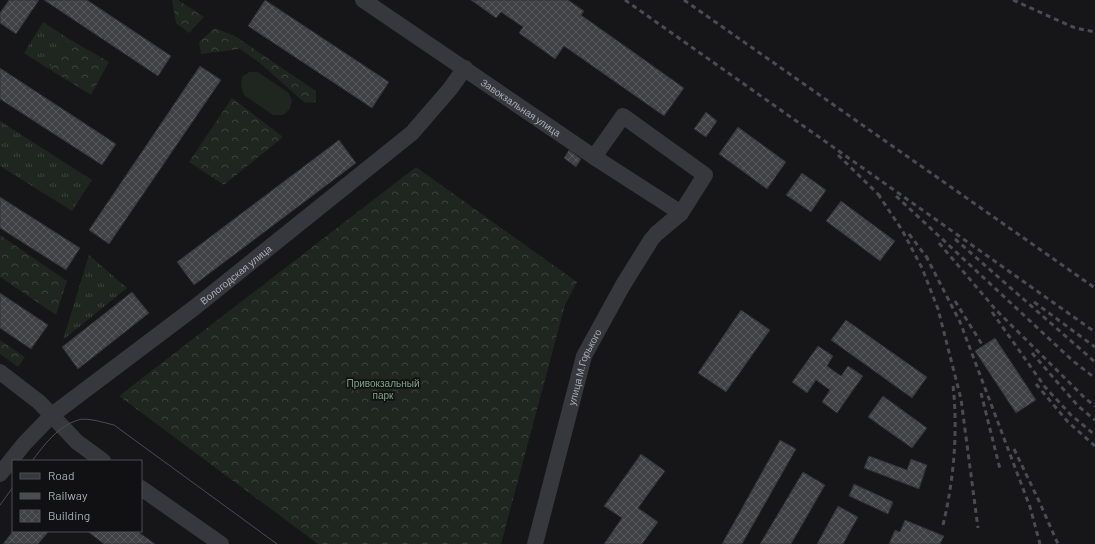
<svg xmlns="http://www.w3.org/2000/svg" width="1095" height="544" viewBox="0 0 1095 544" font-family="Barlow,sans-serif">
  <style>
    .grass { fill: url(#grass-tufts) }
    .forest { fill: url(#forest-crowns) }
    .pitch { fill: #1e261f }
    .building { fill: url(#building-cross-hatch); stroke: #303034 }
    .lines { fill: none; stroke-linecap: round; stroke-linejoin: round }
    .minor { stroke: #37383d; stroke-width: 16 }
    .tram { stroke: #4a4c52; stroke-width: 1 }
    .rail { stroke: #4a4c52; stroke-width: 3; stroke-dasharray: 5 4; stroke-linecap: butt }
    .labels { text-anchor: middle; stroke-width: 3.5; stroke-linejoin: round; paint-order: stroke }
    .street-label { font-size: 10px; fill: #a8adb8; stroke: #111113 }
    .park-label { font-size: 10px; fill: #7fa381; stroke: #111113 }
  </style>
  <defs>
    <pattern id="grass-tufts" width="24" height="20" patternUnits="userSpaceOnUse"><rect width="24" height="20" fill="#1e261f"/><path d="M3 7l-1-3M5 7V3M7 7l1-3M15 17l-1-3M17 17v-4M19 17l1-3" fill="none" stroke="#3c433d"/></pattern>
    <pattern id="forest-crowns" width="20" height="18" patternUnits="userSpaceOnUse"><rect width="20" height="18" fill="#1e261f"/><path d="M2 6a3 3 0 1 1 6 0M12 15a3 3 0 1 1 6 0" fill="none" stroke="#3c433d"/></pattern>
    <pattern id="building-cross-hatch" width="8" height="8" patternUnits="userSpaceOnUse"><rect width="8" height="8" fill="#404145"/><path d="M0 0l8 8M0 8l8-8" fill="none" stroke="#595a5e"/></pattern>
  </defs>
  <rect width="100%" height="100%" fill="#161618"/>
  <g class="grass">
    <polygon points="43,22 69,39 49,69 24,53"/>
    <polygon points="0,121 92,180 72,211 0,166"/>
    <polygon points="89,255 127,288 63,340"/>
  </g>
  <g class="forest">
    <polygon points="172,0 178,0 204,17 189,33 176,23"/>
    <polygon points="215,28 235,36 316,91 316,102 305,103 260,63 240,49 201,54 199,42"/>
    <polygon points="69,39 109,62 91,95 49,69"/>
    <polygon points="232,98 283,137 224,185 189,162"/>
    <polygon points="416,167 577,282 565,305 501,544 318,544 119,396"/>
    <polygon points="0,235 67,281 56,315 0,277"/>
    <polygon points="0,340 25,357 18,367 0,354"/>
  </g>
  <polygon class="pitch" points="249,72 258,72 289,93 292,101 290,109 283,115 273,115 244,95 241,86 242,77"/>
  <g class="building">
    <polygon points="9,0 39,0 16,34 0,23 0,13"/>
    <polygon points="44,0 87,0 171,56 158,76"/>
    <polygon points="265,0 389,82 372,108 248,26"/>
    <polygon points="471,0 568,0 584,11 581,15 684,88 664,116 564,46 555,59 519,33 523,27 501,12 496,18"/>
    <polygon points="200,66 221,80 109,244 89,230"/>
    <polygon points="0,68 116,144 102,165 0,99"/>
    <polygon points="706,112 717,121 706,137 694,129"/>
    <polygon points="738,127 786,162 767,189 719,154"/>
    <polygon points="339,140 356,163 194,285 177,262"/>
    <polygon points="569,150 581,159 576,167 564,158"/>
    <polygon points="802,173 826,190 811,212 786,195"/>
    <polygon points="0,197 80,248 66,270 0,228"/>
    <polygon points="841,201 895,241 880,261 826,221"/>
    <polygon points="132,292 149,313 78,369 62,347"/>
    <polygon points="0,293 48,325 31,349 0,328"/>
    <polygon points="741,310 770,330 726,392 698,373"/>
    <polygon points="846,320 927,377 912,398 831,340"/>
    <polygon points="995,338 1036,400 1016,413 975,351"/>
    <polygon points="818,346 833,356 827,366 841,376 848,366 863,376 837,413 822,402 830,390 816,380 807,393 792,382"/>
    <polygon points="883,396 927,428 912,448 868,417"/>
    <polygon points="780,440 796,449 742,544 722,544"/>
    <polygon points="641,454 665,471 638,508 658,522 642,544 604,544 622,518 604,506"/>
    <polygon points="869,456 907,470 911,459 927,465 919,489 864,468"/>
    <polygon points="803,472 825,485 791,544 760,544"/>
    <polygon points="854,484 893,502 888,514 849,496"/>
    <polygon points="838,506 858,517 843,544 817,544"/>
    <polygon points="905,520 944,536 940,544 889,544 895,530 900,532"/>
    <polygon points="13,531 49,531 38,544 3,544"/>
    <polygon points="87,531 137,531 155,544 104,544"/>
  </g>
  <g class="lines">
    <g class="minor">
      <path id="s1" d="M363 0 594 157 681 213"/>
      <polyline points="0,372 39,402 77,442 103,461"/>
      <path id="s2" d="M0 474 24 444 52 415 194 308 412 133 450 89 465 68"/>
      <polyline points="141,488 221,544"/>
      <path id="s3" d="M535 544 584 356 623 285 651 240 656 234 681 213 705 175 623 116 594 157"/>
    </g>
    <g class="tram">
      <path d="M32 461C44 445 58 426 78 420 87 417 105 423 114 425L277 544"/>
      <polyline points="0,505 13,487"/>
    </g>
    <g class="rail">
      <polyline points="625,0 1095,332"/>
      <polyline points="684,0 1095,288"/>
      <polyline points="1013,0 1075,28 1095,32"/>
      <polyline points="838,155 881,197"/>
      <polyline points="878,194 902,230 922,268 938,309 961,399 978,528"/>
      <polyline points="896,196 1073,361 1095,378"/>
      <polyline points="909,234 928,259"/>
      <polyline points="955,239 1095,362"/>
      <polyline points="939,243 996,310 1086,399 1095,406"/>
      <polyline points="926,256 960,322 1030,507 1040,544"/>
      <polyline points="955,301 983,346"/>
      <polyline points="1034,302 1095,347"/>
      <polyline points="992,312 1045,387 1071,415 1095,435"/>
      <polyline points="1032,353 1078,406 1095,420"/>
      <polyline points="1036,384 1068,422 1095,446"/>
      <polyline points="981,393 1000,469"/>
      <polyline points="1014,449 1039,501 1058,544"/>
      <path d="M943 525C954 479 958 432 953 385"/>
    </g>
  </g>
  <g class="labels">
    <g class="street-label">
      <text dy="4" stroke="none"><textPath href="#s1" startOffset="191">Завокзальная улица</textPath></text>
      <text dy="4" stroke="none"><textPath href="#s2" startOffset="310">Вологодская улица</textPath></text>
      <text dy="4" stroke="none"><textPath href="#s3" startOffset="184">улица М.Горького</textPath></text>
    </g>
    <g class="park-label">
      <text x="383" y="387">Привокзальный<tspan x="383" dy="12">парк</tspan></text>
    </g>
  </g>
  <rect x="12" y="460" width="130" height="72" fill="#111113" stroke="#4d4f55"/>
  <rect x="20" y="473" width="20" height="6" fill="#37383d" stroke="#4d4f55"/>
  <text x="48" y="480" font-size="12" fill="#a8adb8">Road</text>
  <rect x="20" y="493" width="20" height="6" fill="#4a4c52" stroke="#4d4f55"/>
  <text x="48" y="500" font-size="12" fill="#a8adb8">Railway</text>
  <rect x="20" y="510" width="20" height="12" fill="url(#building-cross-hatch)" stroke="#4d4f55"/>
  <text x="48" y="520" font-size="12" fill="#a8adb8">Building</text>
</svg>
